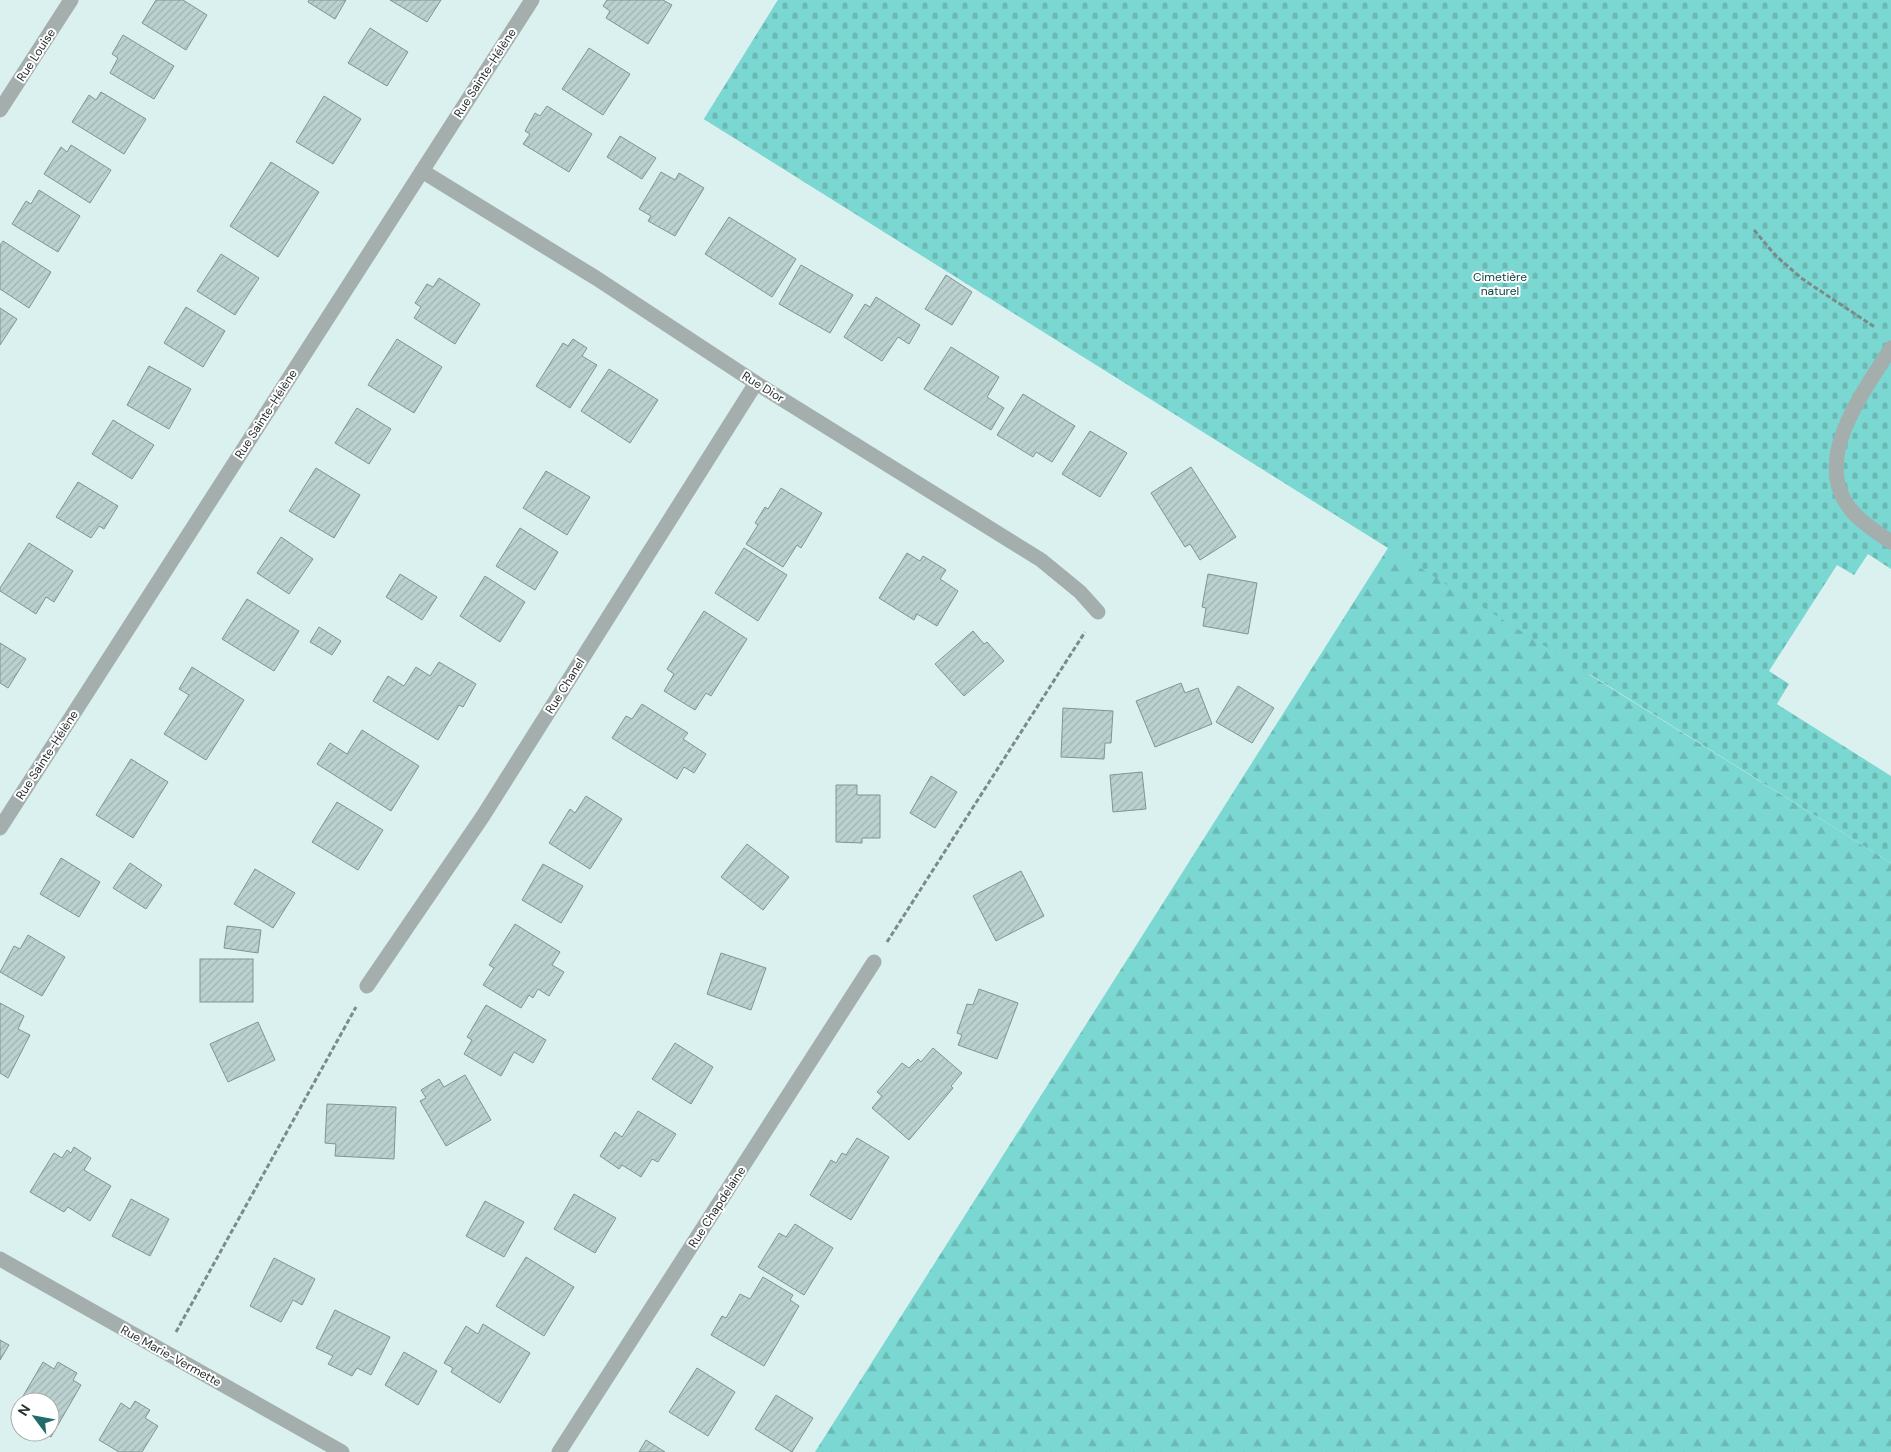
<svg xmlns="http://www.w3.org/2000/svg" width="1891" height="1452" viewBox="0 0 1891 1452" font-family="'DM Sans',sans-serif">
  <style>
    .forest { fill: url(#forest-firs) }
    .cemetery { fill: url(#cemetery-stones) }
    .building { fill: url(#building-hatch); stroke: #809593 }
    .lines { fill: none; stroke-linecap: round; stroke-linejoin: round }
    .path { stroke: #7c8b8a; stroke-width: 3; stroke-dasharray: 5 2.5; stroke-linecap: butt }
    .lane { stroke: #a4aead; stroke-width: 15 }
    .street { stroke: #a4aead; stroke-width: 15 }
    .labels { text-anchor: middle; stroke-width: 4; stroke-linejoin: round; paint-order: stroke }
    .street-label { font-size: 12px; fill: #262f2e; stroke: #fff }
    .park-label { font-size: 12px; fill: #0a4542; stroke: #fff }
  </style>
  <defs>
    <pattern id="forest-firs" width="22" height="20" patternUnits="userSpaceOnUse" patternTransform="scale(1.25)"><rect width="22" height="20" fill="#7bd7d1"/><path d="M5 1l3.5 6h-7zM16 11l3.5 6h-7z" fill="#6ab9b4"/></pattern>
    <pattern id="cemetery-stones" width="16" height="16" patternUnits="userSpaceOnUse" patternTransform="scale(1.25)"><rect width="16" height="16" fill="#7bd7d1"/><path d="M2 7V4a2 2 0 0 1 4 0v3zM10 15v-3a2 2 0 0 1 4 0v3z" fill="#6ab9b4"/></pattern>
    <pattern id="building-hatch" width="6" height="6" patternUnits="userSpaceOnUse" patternTransform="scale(1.25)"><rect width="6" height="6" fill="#bad1cf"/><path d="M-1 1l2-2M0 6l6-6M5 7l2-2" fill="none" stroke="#a0b4b2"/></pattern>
  </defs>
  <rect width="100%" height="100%" fill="#daf1ef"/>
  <polygon class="forest" points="778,0 1891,0 1590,675 1891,863 1891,1452 815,1452 1388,548 704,119"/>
  <polygon class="cemetery" points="778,0 1891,0 1891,569 1868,554 1854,575 1837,565 1769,671 1789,684 1777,704 1891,776 1891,863 704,119"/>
  <g class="building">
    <polygon points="156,0 183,0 207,15 186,50 142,23"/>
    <polygon points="309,0 346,0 335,19 308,2"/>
    <polygon points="390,0 441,0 427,22"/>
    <polygon points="607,0 663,0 672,5 648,44 606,18 610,11 603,6"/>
    <polygon points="370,28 408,52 387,86 348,63"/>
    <polygon points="123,35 174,66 154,99 110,73 118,58 112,54"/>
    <polygon points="589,48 630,74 603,115 562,89"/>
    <polygon points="101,92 146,119 124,154 72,122 89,95 96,100"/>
    <polygon points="324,96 361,119 333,164 296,142"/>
    <polygon points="547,106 592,134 569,172 523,144 530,134 525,131 535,113 540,116"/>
    <polygon points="620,136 656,158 642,179 607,157"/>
    <polygon points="71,145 111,170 90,203 44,174 61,147 67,152"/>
    <polygon points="271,162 319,192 278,257 230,226"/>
    <polygon points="661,172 675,180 679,173 704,188 675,236 648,221 651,216 639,209"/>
    <polygon points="39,190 80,216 58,252 12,224 26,201 31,204"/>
    <polygon points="729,217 796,259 772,297 705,254"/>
    <polygon points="3,241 51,272 29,308 0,289 0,245"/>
    <polygon points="221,254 259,278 235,315 197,291"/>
    <polygon points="801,265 853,295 830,333 779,304"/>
    <polygon points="946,275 972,292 952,325 925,309"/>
    <polygon points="439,278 480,304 455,344 414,318 421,307 415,303 427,284 433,287"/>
    <polygon points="876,297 920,325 909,344 898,337 882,361 844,337 865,304 870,307"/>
    <polygon points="186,307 225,331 203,367 164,343"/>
    <polygon points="0,308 17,319 0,345"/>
    <polygon points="397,339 442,367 414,413 368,385"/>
    <polygon points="573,339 587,348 582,356 597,365 570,408 536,386 563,343 568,346"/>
    <polygon points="951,347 999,377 987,397 1004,408 991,430 924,389"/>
    <polygon points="149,366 191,389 169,429 127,405"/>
    <polygon points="609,369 658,400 630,443 581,411"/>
    <polygon points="1023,394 1075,426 1052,462 1036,452 1033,457 997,435"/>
    <polygon points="357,408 391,429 369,464 335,443"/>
    <polygon points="113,420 154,445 132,479 92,454"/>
    <polygon points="1090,431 1127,453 1100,497 1062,474"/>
    <polygon points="1191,467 1236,537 1200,560 1190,544 1185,547 1151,493"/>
    <polygon points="316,468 360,495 334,538 289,511"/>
    <polygon points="546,471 590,497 567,535 523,508"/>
    <polygon points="78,482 118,506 104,529 99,526 91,538 56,517"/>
    <polygon points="781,488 822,513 801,548 797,545 783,567 746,544 758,525 755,523 765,507 768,509"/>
    <polygon points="520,528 558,552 535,590 496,566"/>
    <polygon points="281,537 313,559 289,594 257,573"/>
    <polygon points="29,543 73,571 54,602 46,597 36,614 0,591 0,588"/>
    <polygon points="744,548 787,575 758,621 715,593"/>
    <polygon points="907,553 920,561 923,556 946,570 940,579 958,591 937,626 917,614 914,620 879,598"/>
    <polygon points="400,574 437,597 422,620 386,597"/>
    <polygon points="1208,574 1257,583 1248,634 1203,626 1206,608 1202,607"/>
    <polygon points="485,576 525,602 500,642 460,616"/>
    <polygon points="247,599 299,631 274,671 222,639"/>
    <polygon points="704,611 747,639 711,696 706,693 695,710 664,691 674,674 667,669"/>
    <polygon points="319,627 341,641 332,655 310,642"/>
    <polygon points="973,631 984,644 987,642 1004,661 964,696 935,664"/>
    <polygon points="0,643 26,659 8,688 0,683"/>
    <polygon points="439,662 476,684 463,707 459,705 438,740 373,701 388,676 404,686 416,667 430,676"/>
    <polygon points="192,667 244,700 206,760 164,734 189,695 179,689"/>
    <polygon points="1181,683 1185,693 1198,688 1212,724 1155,747 1136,701"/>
    <polygon points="1238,686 1274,708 1252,743 1216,722"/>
    <polygon points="642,704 688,733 683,739 706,754 694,773 684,767 677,779 612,738 626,716 632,719"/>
    <polygon points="1063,708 1113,711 1111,743 1105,743 1104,759 1061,757"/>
    <polygon points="362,730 419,766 391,811 317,764 330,743 347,754"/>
    <polygon points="131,759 168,782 133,838 96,815"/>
    <polygon points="1142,772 1146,809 1113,812 1110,775"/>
    <polygon points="931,776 957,792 935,828 910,813"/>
    <polygon points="836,785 857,785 857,795 880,795 880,838 862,838 862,843 836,842"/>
    <polygon points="586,796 622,819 590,869 549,843 570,809 575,813"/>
    <polygon points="337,802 383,830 358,870 312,842"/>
    <polygon points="747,844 789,877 763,910 721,877"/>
    <polygon points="61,858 100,882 79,917 40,894"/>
    <polygon points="130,863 162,885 146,909 113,888"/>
    <polygon points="543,864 583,886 561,923 522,900"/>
    <polygon points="255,869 295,893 273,928 234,904"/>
    <polygon points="1021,871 1044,916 996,941 973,896"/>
    <polygon points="515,924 560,952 552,965 564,972 549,996 538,989 533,998 529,995 521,1008 483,985 494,968 489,965"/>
    <polygon points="227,926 261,930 258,953 224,948"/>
    <polygon points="28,935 65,957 42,996 0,972 14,946 20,949"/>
    <polygon points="721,953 766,968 751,1010 707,994"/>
    <rect x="200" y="959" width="53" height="43"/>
    <polygon points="979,989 1018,1003 997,1059 958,1045 962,1035 957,1033 967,1004 973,1005"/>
    <polygon points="0,1003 24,1016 18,1029 30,1035 8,1078 0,1073"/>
    <polygon points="486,1005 546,1040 533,1063 514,1052 501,1076 464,1054 472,1040 467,1037"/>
    <polygon points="258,1022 275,1060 228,1082 210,1044"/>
    <polygon points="675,1043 713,1067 691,1104 652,1079"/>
    <polygon points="933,1048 962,1073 951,1086 953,1088 909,1140 872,1108 882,1096 877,1092 902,1063 909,1068 918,1059 921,1062"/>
    <polygon points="465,1075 491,1120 446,1146 420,1101 426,1098 421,1090 439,1079 444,1087"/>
    <polygon points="327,1104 396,1107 394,1159 335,1156 336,1144 325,1143"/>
    <polygon points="638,1111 676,1134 658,1162 652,1159 641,1177 622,1165 619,1169 600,1156 615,1132 622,1137"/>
    <polygon points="857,1138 889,1157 851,1220 810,1195 831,1160 836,1163 842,1153 846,1155"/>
    <polygon points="74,1147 91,1158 84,1170 111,1186 90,1221 68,1207 64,1212 30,1192 54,1153 62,1158 67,1150 71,1153"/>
    <polygon points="574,1194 616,1218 595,1253 554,1229"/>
    <polygon points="131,1199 169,1219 150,1256 112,1236"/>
    <polygon points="485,1201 524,1222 504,1257 466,1236"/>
    <polygon points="795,1224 833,1248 804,1295 758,1267 779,1233 786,1237"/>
    <polygon points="526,1257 574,1287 544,1336 496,1306"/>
    <polygon points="274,1258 315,1279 302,1305 293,1300 281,1322 250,1306"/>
    <polygon points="763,1277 793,1295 790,1300 799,1306 764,1366 711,1335 722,1316 726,1318 740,1294 750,1299"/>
    <polygon points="335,1310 390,1337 371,1375 357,1368 352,1376 328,1364 333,1356 316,1348"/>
    <polygon points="483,1324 530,1353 500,1403 451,1372 453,1368 444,1363 466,1326 478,1334"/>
    <polygon points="0,1340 9,1345 0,1360"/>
    <polygon points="404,1352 437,1371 418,1405 385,1385"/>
    <polygon points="43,1362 54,1369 58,1362 77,1373 73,1380 81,1385 51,1437 42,1432 50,1432 50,1402 20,1402 20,1419 12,1415"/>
    <polygon points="697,1368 735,1392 708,1436 669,1412"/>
    <polygon points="776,1395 813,1418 792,1452 755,1429"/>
    <polygon points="135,1401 150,1410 145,1418 158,1426 142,1452 119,1452 99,1440 121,1403 130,1409"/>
    <polygon points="646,1440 665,1452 639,1452"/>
  </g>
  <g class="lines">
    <g class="path">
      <polyline points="1754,230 1775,255 1801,278 1876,328"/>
      <polyline points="887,942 1085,632"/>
      <polyline points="176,1332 356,1007"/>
    </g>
    <path class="lane" d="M1891 348C1864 392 1809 461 1852 511 1863 524 1877 532 1891 542"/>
    <g class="street">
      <polyline points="0,110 71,0"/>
      <polyline points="422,171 596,278 756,383 1041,560 1080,592 1098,612"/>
      <polyline points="0,828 532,0"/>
      <polyline points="367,986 483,816 756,383"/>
      <polyline points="0,1259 342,1452"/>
      <polyline points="559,1452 874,962"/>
    </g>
  </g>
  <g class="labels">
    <g class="street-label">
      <text transform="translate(36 55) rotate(-57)" y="4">Rue Louise</text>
      <text transform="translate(485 73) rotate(-57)" y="4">Rue Sainte-Hélène</text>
      <text transform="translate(763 387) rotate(32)" y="4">Rue Dior</text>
      <text transform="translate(266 414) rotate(-57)" y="4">Rue Sainte-Hélène</text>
      <text transform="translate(565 686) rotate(-58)" y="4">Rue Chanel</text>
      <text transform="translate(47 755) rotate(-57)" y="4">Rue Sainte-Hélène</text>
      <text transform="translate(717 1207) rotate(-57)" y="4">Rue Chapdelaine</text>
      <text transform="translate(171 1356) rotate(29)" y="4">Rue Marie-Vermette</text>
    </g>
    <g class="park-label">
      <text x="1500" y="281">Cimetière<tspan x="1500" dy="14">naturel</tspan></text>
    </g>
  </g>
  <g transform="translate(35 1417) rotate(302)"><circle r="24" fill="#ffffff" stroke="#a8acab"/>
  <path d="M0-4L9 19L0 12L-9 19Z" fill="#216c68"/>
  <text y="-8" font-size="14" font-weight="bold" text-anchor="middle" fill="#262f2e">N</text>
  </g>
</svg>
